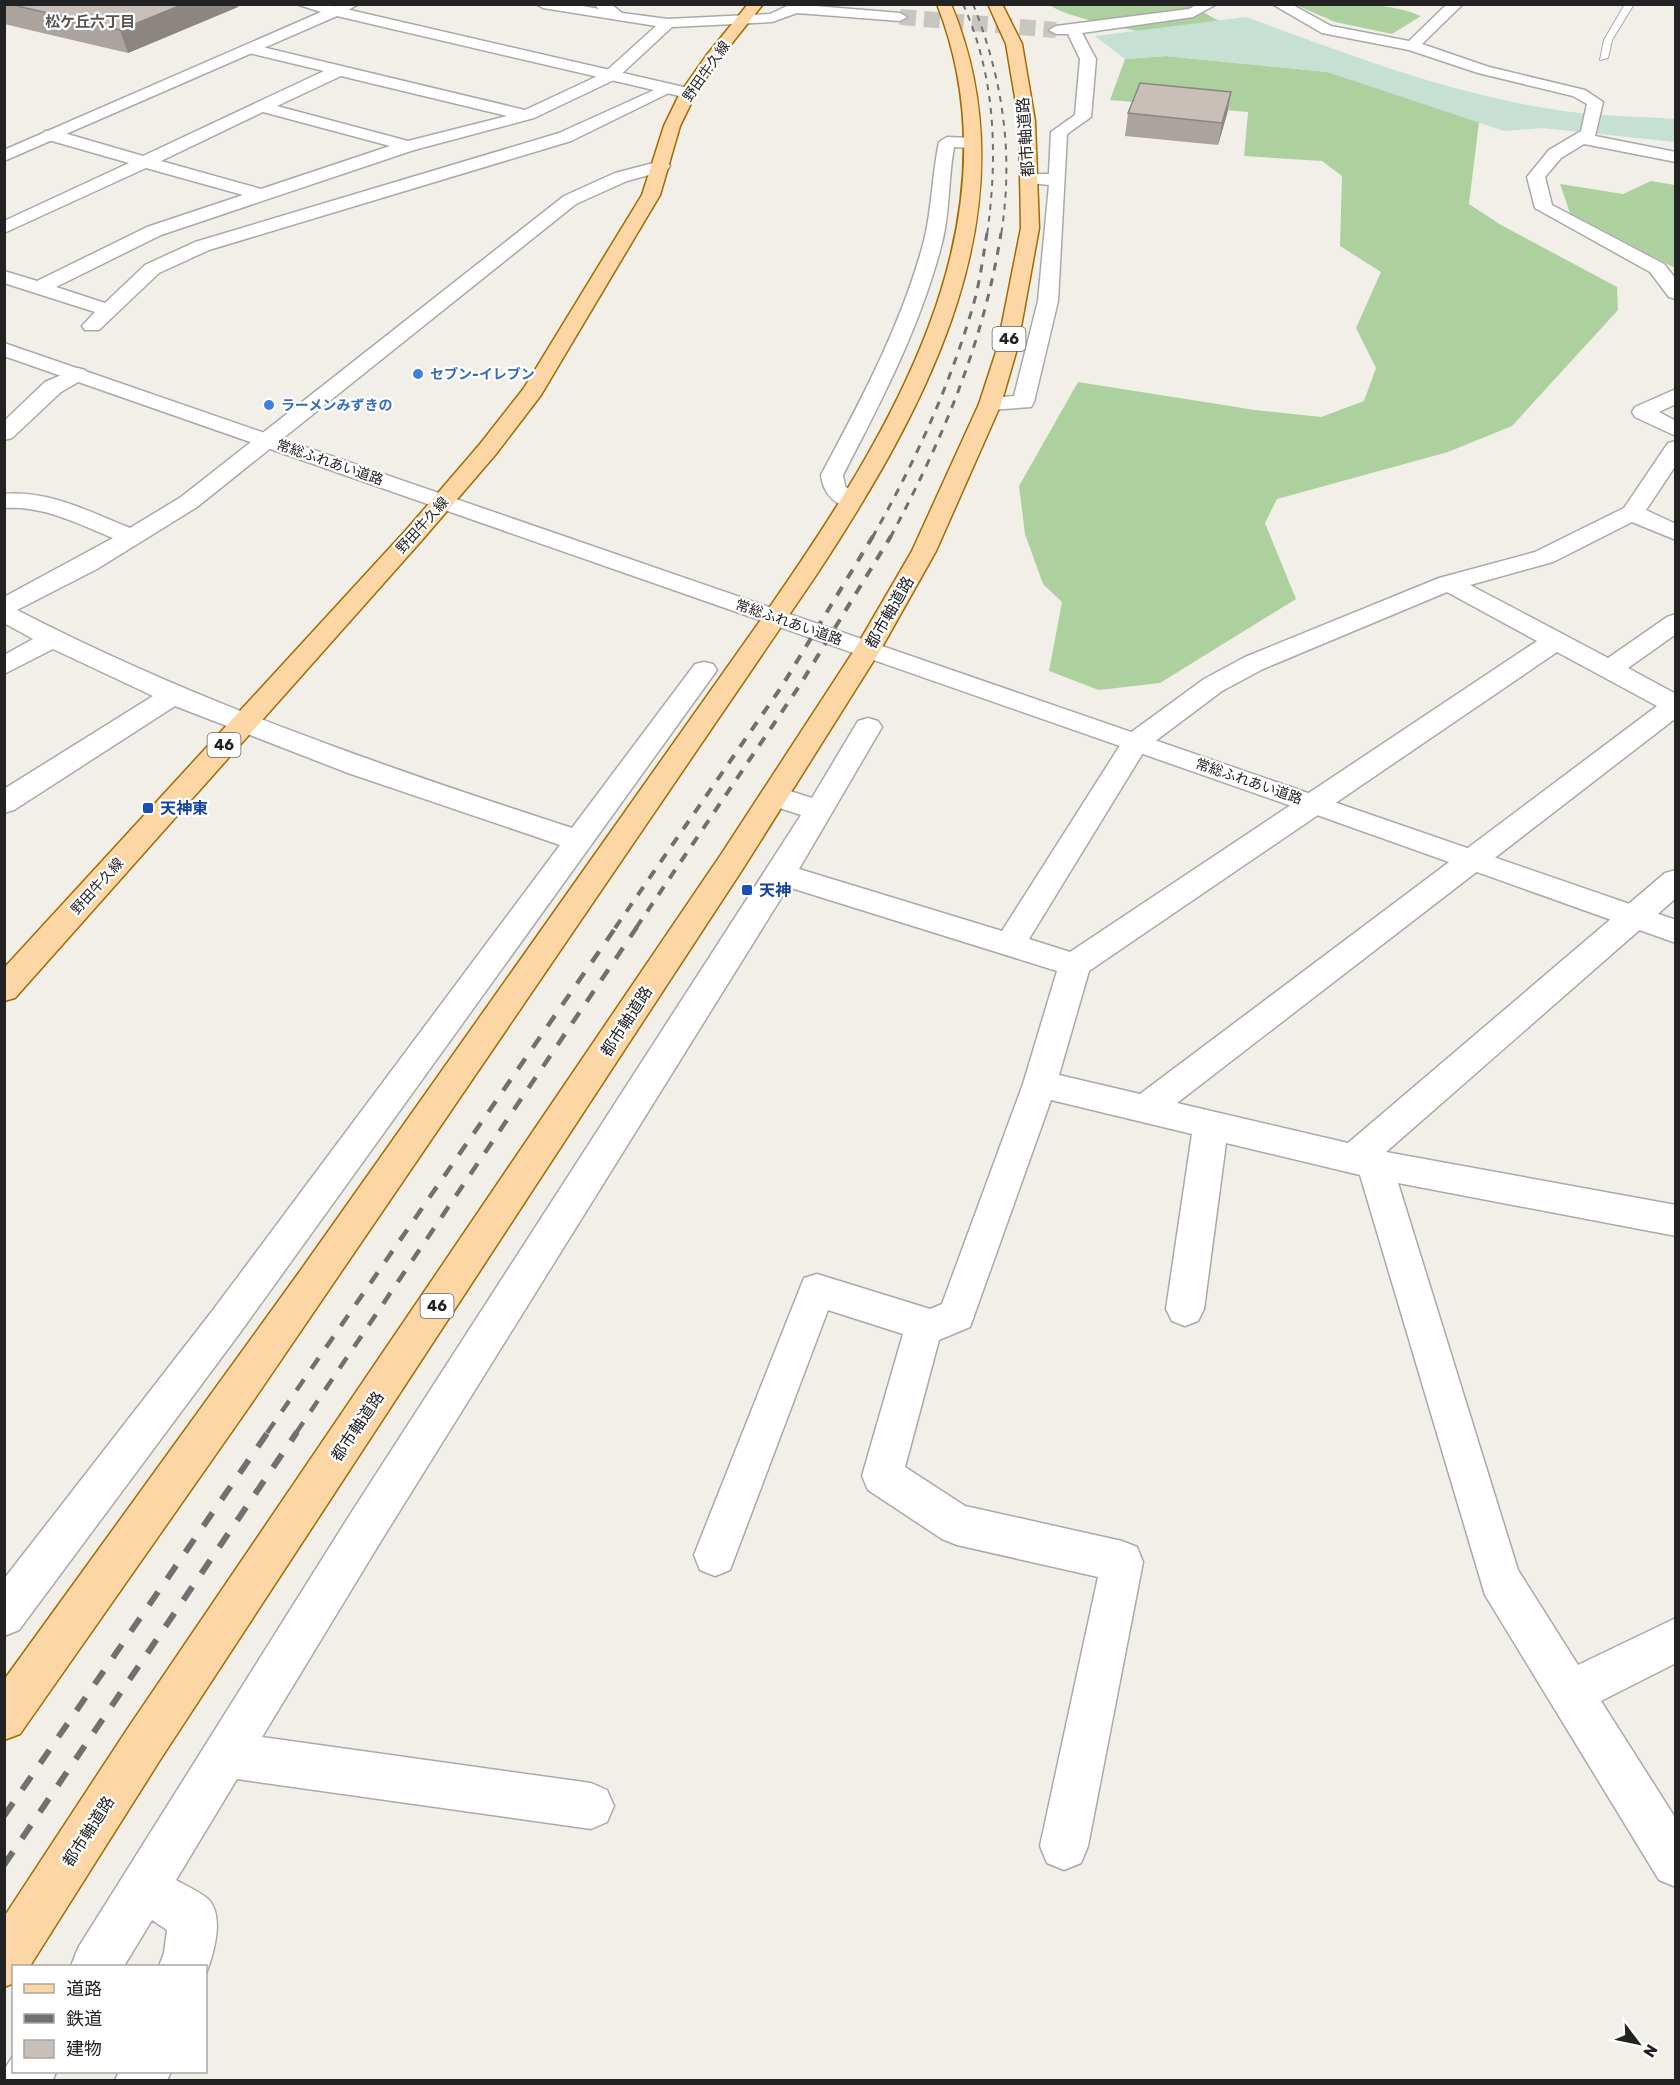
<svg xmlns="http://www.w3.org/2000/svg" width="1680" height="2085" viewBox="0 0 1680 2085" font-family="Rubik,'Noto Sans JP',sans-serif">
  <style>
    .forest { fill: #add19e }
    .wetland { fill: #c6e0d4 }
    .lines { fill: none; stroke-linecap: round; stroke-linejoin: round }
    .minor-tunnel { stroke: #c8c6c1; stroke-width: 16; stroke-dasharray: 16 8; stroke-linecap: butt }
    .service-casing { stroke: #a9a9a9; stroke-width: 2 }
    .minor-casing { stroke: #a9a9a9; stroke-width: 3 }
    .tertiary-casing { stroke: #a9a9a9; stroke-width: 3 }
    .primary-casing { stroke: #a06b00; stroke-width: 3 }
    .service { fill: #fff; fill-rule: evenodd }
    .minor { fill: #fff; fill-rule: evenodd }
    .tertiary { fill: #fff; fill-rule: evenodd }
    .primary { fill: #fcd6a4; fill-rule: evenodd }
    .rail-far4 { stroke: #707070; stroke-width: 2; stroke-dasharray: 6 6; stroke-linecap: butt }
    .rail-far3 { stroke: #707070; stroke-width: 3; stroke-dasharray: 8 8; stroke-linecap: butt }
    .rail-far2 { stroke: #707070; stroke-width: 4; stroke-dasharray: 10 10; stroke-linecap: butt }
    .rail-far1 { stroke: #707070; stroke-width: 4.5; stroke-dasharray: 13 13; stroke-linecap: butt }
    .rail { stroke: #707070; stroke-width: 6; stroke-dasharray: 16 16; stroke-linecap: butt }
    .wall { fill: #aba49e }
    .shaded-wall { fill: #8b8681 }
    .building { fill: #c7bfb8; stroke: #8b8681; stroke-width: 1.5 }
    .shop-dot { fill: #3f7fe0; stroke: #fff; stroke-width: 2 }
    .transit-dot { fill: #1a4fb4; stroke: #fff; stroke-width: 2 }
    .labels { text-anchor: middle; stroke-width: 4.5; stroke-linejoin: round; paint-order: stroke }
    .far-street-label { font-size: 14px; fill: #222; stroke: #fff }
    .far-shop-label { font-size: 14px; font-weight: bold; fill: #366cbe; stroke: #fff; text-anchor: start }
    .far-neighbourhood-label { font-size: 15px; font-weight: bold; fill: #555; stroke: #fff }
    .shield { fill: #fff; stroke: #646464; stroke-width: 1.5 }
    .shield-label { font-size: 15px; font-weight: bold; fill: #222 }
    .street-label { font-size: 16px; fill: #222; stroke: #fff }
    .transit-label { font-size: 16px; font-weight: bold; fill: #164399; stroke: #fff; text-anchor: start }
  </style>
  <rect width="100%" height="100%" fill="#f2efe9"/>
  <g class="forest">
    <path d="M1050 5H1190L1223 23C1214 28 1199 38 1189 38 1166 38 1066 19 1050 5Z"/>
    <path d="M1296 5C1336 4 1383 0 1421 16L1392 34 1335 22Z"/>
    <polygon points="1166,56 1328,72 1479,122 1469,204 1501,225 1617,287 1618,310 1512,426 1448,452 1277,499 1265,523 1296,599 1160,683 1099,690 1049,671 1062,602 1043,584 1025,534 1019,486 1078,382 1255,410 1321,417 1364,401 1376,368 1356,328 1381,272 1340,246 1342,176 1322,161 1244,156 1248,112 1110,100 1125,59"/>
    <polygon points="1651,181 1675,185 1675,268 1570,213 1560,184 1623,194"/>
  </g>
  <path class="wetland" d="M1246 17C1347 54 1449 94 1557 110 1596 116 1636 116 1675 119V142L1542 128 1504 131 1328 72 1166 56 1125 59 1095 36Z"/>
  <g class="lines">
    <polyline class="minor-tunnel" points="900,17 1056,30"/>
    <g class="service-casing">
      <polygon id="service" points="1625,4 1634,4 1612,40 1608,58 1600,60 1604,40"/>
    </g>
    <g class="minor-casing">
      <g id="minor">
        <polygon points="339,4 359,4 337,16 327,16 325,13"/>
        <path d="M536 4H571L599 9 594 4H611L622 13 668 19 770 14 791 4 900 13 907 17 900 21 797 13 772 22 672 27 616 79 534 118 414 150 161 235 56 287 105 303 145 265 195 242 559 133 663 86 669 84 677 89 571 141 209 250 159 273 99 330H85L82 326 95 312 4 283V271L37 281 147 227 243 195 146 168 4 233V221L129 163 45 139 43 135 45 131H57L143 156 324 71 245 52 242 49 245 46 250 44 525 110 604 73 656 26 543 8ZM341 76 507 116 408 141 277 106ZM263 112 390 146 261 189 161 161Z"/>
        <polygon points="1198,4 1217,4 1193,17 1082,33 1096,59 1091,117 1067,134 1058,301 1034,402 1031,407 990,410 982,409 979,404 982,399 1014,396 1038,301 1049,185 1031,183 1028,179 1037,174 1049,174 1051,132 1075,115 1080,59 1068,34 1056,34 1049,30 1056,26 1189,9"/>
        <polygon points="1272,4 1291,4 1331,26 1409,41 1447,4 1463,4 1422,44 1489,67 1585,90 1603,102 1595,136 1676,152 1676,162 1584,144 1561,158 1545,177 1552,205 1664,264 1676,279 1676,299 1669,297 1650,272 1535,208 1527,177 1549,150 1581,131 1587,104 1573,96 1478,73 1409,50 1322,33"/>
        <path d="M947 137 971 138 979 143 971 148 954 147C948 179 950 212 942 243 921 325 882 400 843 475L845 486 863 501 859 506C838 511 823 494 821 475 861 400 902 324 924 241 932 209 932 175 939 142Z"/>
        <path d="M661 161 667 162 670 166 667 170 627 181 576 204 197 507 97 569 17 610C195 702 382 766 572 828L695 664 704 662 713 664 717 670 239 1334 19 1630 4 1636V1579L213 1310 560 845 348 773 175 706 14 810 4 813V789L153 696 53 649 4 674V655L33 639 4 623V597L113 538C78 524 43 505 4 508V494C49 490 90 512 130 528L181 497 564 196 615 173Z"/>
        <polygon points="78,368 85,370 89,374 85,378 61,392 12,438 4,440 4,421 45,382"/>
        <polygon points="1676,389 1676,404 1659,412 1676,421 1676,436 1635,417 1632,412 1635,407"/>
        <path d="M1676 441V465L1646 510 1676 524V540L1632 522 1553 562 1470 585 1608 658 1667 617 1676 614V634L1628 668 1676 694V718L1177 1103 1348 1143 1665 873 1676 870V898L1386 1152 1676 1205V1236L1398 1183 1518 1570 1578 1665 1676 1618V1663L1601 1701 1676 1819V1887L1659 1880 1485 1595 1360 1175 1226 1143 1204 1309 1198 1321 1185 1326 1172 1321 1166 1309 1192 1134 1051 1100 970 1327 939 1340 905 1467 965 1506 1122 1541 1137 1547 1143 1562 1088 1846 1081 1863 1064 1870 1047 1863 1040 1846 1098 1577 957 1545 942 1539 868 1490 862 1476 903 1334 828 1310 730 1570 715 1576 700 1570 694 1555 804 1278 817 1274 930 1309 942 1304 1023 1084 1057 971 788 887 381 1541 262 1737 591 1783 607 1790 614 1806 607 1822 591 1829 237 1779 176 1880C186 1886 201 1892 209 1900 225 1918 213 1955 206 1974V1966H159L164 1953 167 1930 152 1920 124 1966H71L78 1948 351 1513 801 815 764 803 760 796 764 789 774 786 812 798 858 721 868 718 878 721 882 727 799 869 1002 931 1126 736 1204 679 1245 657 1439 578 1535 552 1624 508 1668 443ZM1447 592 1537 641 1070 952 1029 939 1146 748 1222 691 1263 669ZM1557 652 1657 706 1140 1094 1059 1075 1089 971Z"/>
        <polygon points="14,2054 14,2072 56,2072 53,2080 4,2080 4,2070"/>
        <polygon points="119,2072 171,2072 167,2080 115,2080"/>
      </g>
    </g>
    <g class="tertiary-casing">
      <g id="tertiary">
        <polygon points="296,4 324,4 688,88 696,93 688,98 337,16 4,161 4,150 321,12"/>
        <polygon points="4,343 1676,920 1676,943 1303,810 4,356"/>
      </g>
    </g>
    <g class="primary-casing">
      <g id="primary">
        <polygon points="748,4 763,4 717,62 696,93 680,126 660,195 541,395 496,454 423,539 15,998 4,1001 4,968 407,529 480,444 524,388 642,195 664,126 680,93 706,56"/>
        <path d="M937 4H951C1036 208 927 406 817 574L249 1407 20 1734 4 1740V1680L298 1274 767 611C888 437 1023 223 937 4Z"/>
        <polygon points="988,4 1002,4 1022,44 1035,121 1039,228 1017,349 1001,404 936,551 881,649 744,867 160,1760 30,1966 14,1966 14,1983 4,1987 4,1917 128,1728 722,853 855,649 912,551 979,404 997,349 1021,228 1019,121 1006,44"/>
      </g>
    </g>
    <use href="#service" class="service"/>
    <use href="#minor" class="minor"/>
    <use href="#tertiary" class="tertiary"/>
    <use href="#primary" class="primary"/>
    <g class="rail-far4">
      <path d="M963 4C996 77 998 156 987 235"/>
      <path d="M973 4C1003 79 1014 155 1001 235"/>
    </g>
    <g class="rail-far3">
      <path d="M872 538C914 464 949 388 973 306 980 282 983 257 987 233"/>
      <path d="M890 538C942 441 984 342 1001 233"/>
    </g>
    <g class="rail-far2">
      <polyline points="615,928 782,686 873,536"/>
      <polyline points="636,928 800,685 891,536"/>
    </g>
    <g class="rail-far1">
      <polyline points="267,1433 616,927"/>
      <polyline points="296,1433 637,927"/>
    </g>
    <g class="rail">
      <polyline points="4,1816 268,1432"/>
      <polyline points="4,1865 297,1432"/>
    </g>
  </g>
  <g class="wall">
    <polygon points="4,4 237,4 238,7 128,53 4,24"/>
    <polygon points="1231,92 1227,114 1218,145 1125,136 1128,113"/>
  </g>
  <g class="shaded-wall">
    <polygon points="184,4 237,4 238,7 128,53 120,30"/>
    <polygon points="1231,92 1227,114 1218,145 1222,123"/>
  </g>
  <g class="building">
    <polygon points="9,4 184,4 120,30"/>
    <polygon points="1140,83 1231,92 1222,123 1128,113"/>
  </g>
  <g class="shop-dot">
    <circle cx="418" cy="374" r="6"/>
    <circle cx="269" cy="405" r="6"/>
  </g>
  <g class="transit-dot">
    <rect x="142" y="802" width="12" height="12" rx="3"/>
    <rect x="741" y="884" width="12" height="12" rx="3"/>
  </g>
  <g class="labels">
    <g class="far-street-label">
      <text transform="translate(706 71) rotate(-55)" y="5">野田牛久線</text>
      <text transform="translate(330 462) rotate(19)" y="5">常総ふれあい道路</text>
      <text transform="translate(422 525) rotate(-48)" y="5">野田牛久線</text>
      <text transform="translate(789 622) rotate(19)" y="5">常総ふれあい道路</text>
      <text transform="translate(1249 781) rotate(19)" y="5">常総ふれあい道路</text>
      <text transform="translate(97 886) rotate(-48)" y="5">野田牛久線</text>
    </g>
    <g class="far-shop-label">
      <text x="430" y="379">セブン-イレブン</text>
      <text x="281" y="410">ラーメンみずきの</text>
    </g>
    <g class="far-neighbourhood-label">
      <text x="90" y="27">松ケ丘六丁目</text>
    </g>
    <g class="shield">
      <rect x="992.5" y="327" width="33" height="24" rx="4.5"/>
      <rect x="207.5" y="733" width="33" height="24" rx="4.5"/>
      <rect x="420.5" y="1294" width="33" height="24" rx="4.5"/>
    </g>
    <g class="shield-label">
      <text x="1009" y="344">46</text>
      <text x="224" y="750">46</text>
      <text x="437" y="1311">46</text>
    </g>
    <g class="street-label">
      <text transform="translate(1025 137) rotate(-94)" y="6">都市軸道路</text>
      <text transform="translate(889 612) rotate(-60)" y="6">都市軸道路</text>
      <text transform="translate(626 1021) rotate(-57)" y="6">都市軸道路</text>
      <text transform="translate(357 1426) rotate(-56)" y="6">都市軸道路</text>
      <text transform="translate(88 1831) rotate(-57)" y="6">都市軸道路</text>
    </g>
    <g class="transit-label">
      <text x="160" y="814">天神東</text>
      <text x="759" y="896">天神</text>
    </g>
  </g>
  <rect width="1680" height="2085" fill="none" stroke="#222222" stroke-width="12"/>
  <rect x="12" y="1965" width="195" height="108" fill="#ffffff" stroke="#a7a7a7" stroke-width="1.5"/>
  <rect x="24" y="1984" width="30" height="9" fill="#fcd6a4" stroke="#a7a7a7" stroke-width="1.5"/>
  <text x="66" y="1995" font-size="18" fill="#222222">道路</text>
  <rect x="24" y="2014" width="30" height="9" fill="#707070" stroke="#a7a7a7" stroke-width="1.5"/>
  <text x="66" y="2025" font-size="18" fill="#222222">鉄道</text>
  <rect x="24" y="2040" width="30" height="18" fill="#c7bfb8" stroke="#a7a7a7" stroke-width="1.5"/>
  <text x="66" y="2055" font-size="18" fill="#222222">建物</text>
  <g transform="translate(1638 2043) rotate(122)" stroke="#ffffff" stroke-width="4.5" paint-order="stroke">
  <path d="M0-4.5L10 22L0 15L-10 22Z" fill="#222222"/>
  <text y="-9" font-size="16" font-weight="bold" text-anchor="middle" fill="#222222">N</text>
  </g>
</svg>
